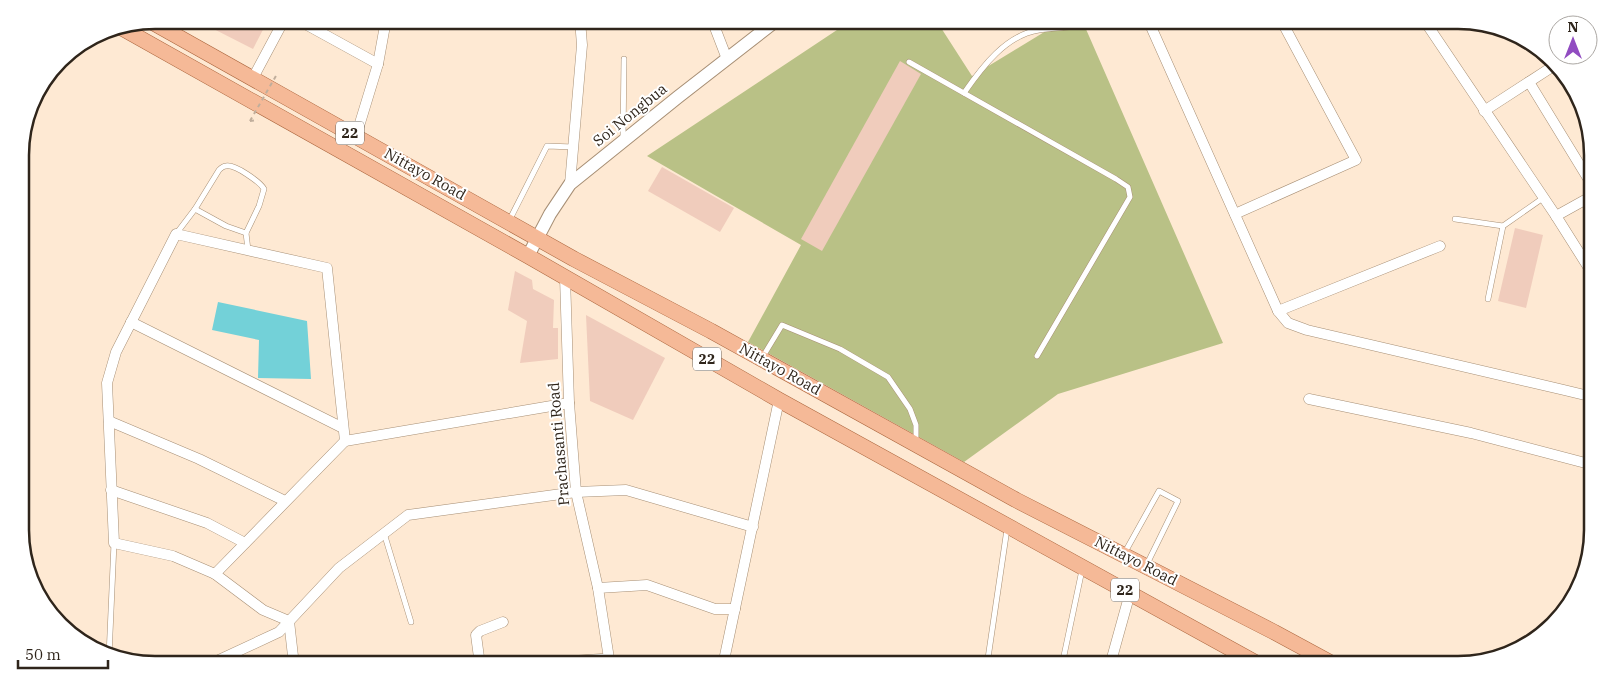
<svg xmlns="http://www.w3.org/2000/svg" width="1613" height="685" viewBox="0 0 1613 685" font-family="'IBM Plex Serif',serif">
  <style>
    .green { fill: #b9c186 }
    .water { fill: #73d1d8 }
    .building { fill: #f0ccbc }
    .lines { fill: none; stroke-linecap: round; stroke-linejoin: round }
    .service-casing { stroke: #a78f75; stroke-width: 6 }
    .minor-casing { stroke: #a78f75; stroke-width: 11 }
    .tertiary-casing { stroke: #a78f75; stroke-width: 14 }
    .primary-casing { stroke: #ac673f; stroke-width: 16 }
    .path { stroke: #c0ae9c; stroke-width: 2; stroke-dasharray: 4 4; stroke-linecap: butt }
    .service { stroke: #fff; stroke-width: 5 }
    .minor { stroke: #fff; stroke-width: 10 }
    .tertiary { stroke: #fff; stroke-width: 12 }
    .primary { stroke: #f5b997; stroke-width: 15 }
    .path-bridge { stroke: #c0ae9c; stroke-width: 2; stroke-dasharray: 4 4; stroke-linecap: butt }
    .labels { text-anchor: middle; stroke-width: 4; stroke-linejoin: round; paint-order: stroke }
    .shield { fill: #fff; stroke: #6d665f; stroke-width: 1 }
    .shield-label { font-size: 14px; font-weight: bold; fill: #2f251b }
    .street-label { font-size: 15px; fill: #2f251b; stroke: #fff }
    .rim { fill: none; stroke: #2f251b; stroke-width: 2.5 }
  </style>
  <rect width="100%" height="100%" fill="#fee9d3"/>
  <polygon class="green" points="852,20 936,20 972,76 1064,20 1082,20 1223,343 1058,394 964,462 748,342 801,245 647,156"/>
  <polygon class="water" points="218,302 307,321 311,379 258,378 259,340 212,330"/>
  <g class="building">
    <polygon points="196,20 268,20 253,49"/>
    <polygon points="900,61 921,74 822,251 801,239"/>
    <polygon points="662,167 734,208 720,232 648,191"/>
    <polygon points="1515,228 1543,235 1526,308 1498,301"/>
    <polygon points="515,271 532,280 533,289 554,300 553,328 558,328 558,359 520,363 527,321 508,310"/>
    <polygon points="586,315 665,358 633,420 590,401"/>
  </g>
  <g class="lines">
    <g class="service-casing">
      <g id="service">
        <polyline points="909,62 1116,179 1128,187 1130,197 1037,356"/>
        <path d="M964 93C982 67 1006 35 1039 30 1061 27 1077 28 1100 20"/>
        <polyline points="623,138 624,59"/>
        <polyline points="195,209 226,226 246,233"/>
        <polyline points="1455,219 1503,226"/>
        <polyline points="509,221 547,146 573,147"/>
        <path d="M176 234 195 209 219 170C221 168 223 166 226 166 235 164 260 182 264 189L259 206 246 233 248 250"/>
        <polyline points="1488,299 1503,226 1543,198"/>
        <polyline points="762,358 782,325 840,349 888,377 910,409 916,425 916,441"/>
        <polyline points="384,533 411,622"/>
        <polyline points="1124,554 1159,491 1178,501 1147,564"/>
        <polyline points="109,656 114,543"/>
        <polyline points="515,665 521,662 608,656"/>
        <polyline points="987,665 1007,529"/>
        <polyline points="1062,665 1082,570"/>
      </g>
    </g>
    <g class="minor-casing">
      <g id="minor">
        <polyline points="298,20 378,64"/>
        <polyline points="712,20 727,59"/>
        <polyline points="1148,20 1278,311 1288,323 1307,330 1564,390 1593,397"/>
        <polyline points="1424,20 1556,216 1592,273"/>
        <polyline points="253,78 284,20"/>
        <polyline points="1529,82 1592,185"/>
        <polyline points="1484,111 1555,65"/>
        <polyline points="356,136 378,64 386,20"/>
        <polyline points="570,184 582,45 580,20"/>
        <polyline points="1235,214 1356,160 1281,20"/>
        <polyline points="1556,216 1592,196"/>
        <polygon points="176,234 327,268 345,441 215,574 173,556 114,543 107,383 116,352"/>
        <polyline points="565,277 569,403 576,492 598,588 610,665"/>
        <polyline points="1278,311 1440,246"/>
        <polyline points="131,322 343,428"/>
        <polyline points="1309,399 1471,433 1593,465"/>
        <polyline points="109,421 199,459 285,501"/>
        <polyline points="345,441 569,403"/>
        <polyline points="111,490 207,523 245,543"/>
        <polyline points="215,574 263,610 289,621 294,665"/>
        <polyline points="598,588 647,585 715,609 735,609"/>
        <polyline points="208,665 279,632 339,568 408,515 576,492 626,490 753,527"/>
        <polyline points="480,665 476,635 480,631 503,622"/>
        <polyline points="723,665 779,400"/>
        <polyline points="1110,665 1130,593"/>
      </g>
    </g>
    <g class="tertiary-casing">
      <polyline id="tertiary" points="528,256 550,214 570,184 678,97 777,20"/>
    </g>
    <g class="primary-casing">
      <g id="primary">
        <polyline points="150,21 574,259 711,331 1016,500 1274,632 1335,665"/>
        <polyline points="120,27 528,256 779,400 1260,665"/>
      </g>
    </g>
    <polyline class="path" points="250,121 258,120"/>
    <use href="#service" class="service"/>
    <use href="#minor" class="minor"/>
    <use href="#tertiary" class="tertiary"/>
    <use href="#primary" class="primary"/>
    <polyline class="path-bridge" points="250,121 277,74"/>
  </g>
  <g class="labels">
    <g class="shield">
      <rect x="336" y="121.5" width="28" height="23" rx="4"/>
      <rect x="693" y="347.5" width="28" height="23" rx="4"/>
      <rect x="1111" y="578.5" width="28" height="23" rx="4"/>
    </g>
    <g class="shield-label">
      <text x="350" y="138">22</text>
      <text x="707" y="364">22</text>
      <text x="1125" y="595">22</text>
    </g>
    <g class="street-label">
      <text transform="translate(630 115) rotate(-39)" y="5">Soi Nongbua</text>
      <text transform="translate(425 174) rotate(29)" y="5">Nittayo Road</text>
      <text transform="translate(780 369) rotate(29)" y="5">Nittayo Road</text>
      <text transform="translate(559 444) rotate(-95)" y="5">Prachasanti Road</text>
      <text transform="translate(1136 561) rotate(27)" y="5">Nittayo Road</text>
    </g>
  </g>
  <path d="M0 0H1613V685H0ZM155 29H1458A126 126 0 0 1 1584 155V530A126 126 0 0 1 1458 656H155A126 126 0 0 1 29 530V155A126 126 0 0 1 155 29Z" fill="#fff" fill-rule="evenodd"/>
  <path class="rim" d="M155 29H1458A126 126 0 0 1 1584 155V530A126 126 0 0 1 1458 656H155A126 126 0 0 1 29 530V155A126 126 0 0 1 155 29Z"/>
  <g transform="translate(1573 40)"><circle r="24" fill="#ffffff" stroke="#aca8a4"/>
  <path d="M0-4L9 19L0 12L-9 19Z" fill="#914cc1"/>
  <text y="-8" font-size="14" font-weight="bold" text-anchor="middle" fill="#2f251b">N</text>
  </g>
  <path d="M18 660v8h90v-8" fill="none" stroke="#2f251b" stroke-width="2.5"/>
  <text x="25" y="660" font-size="15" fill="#2f251b" stroke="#ffffff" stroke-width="4" paint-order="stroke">50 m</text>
</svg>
